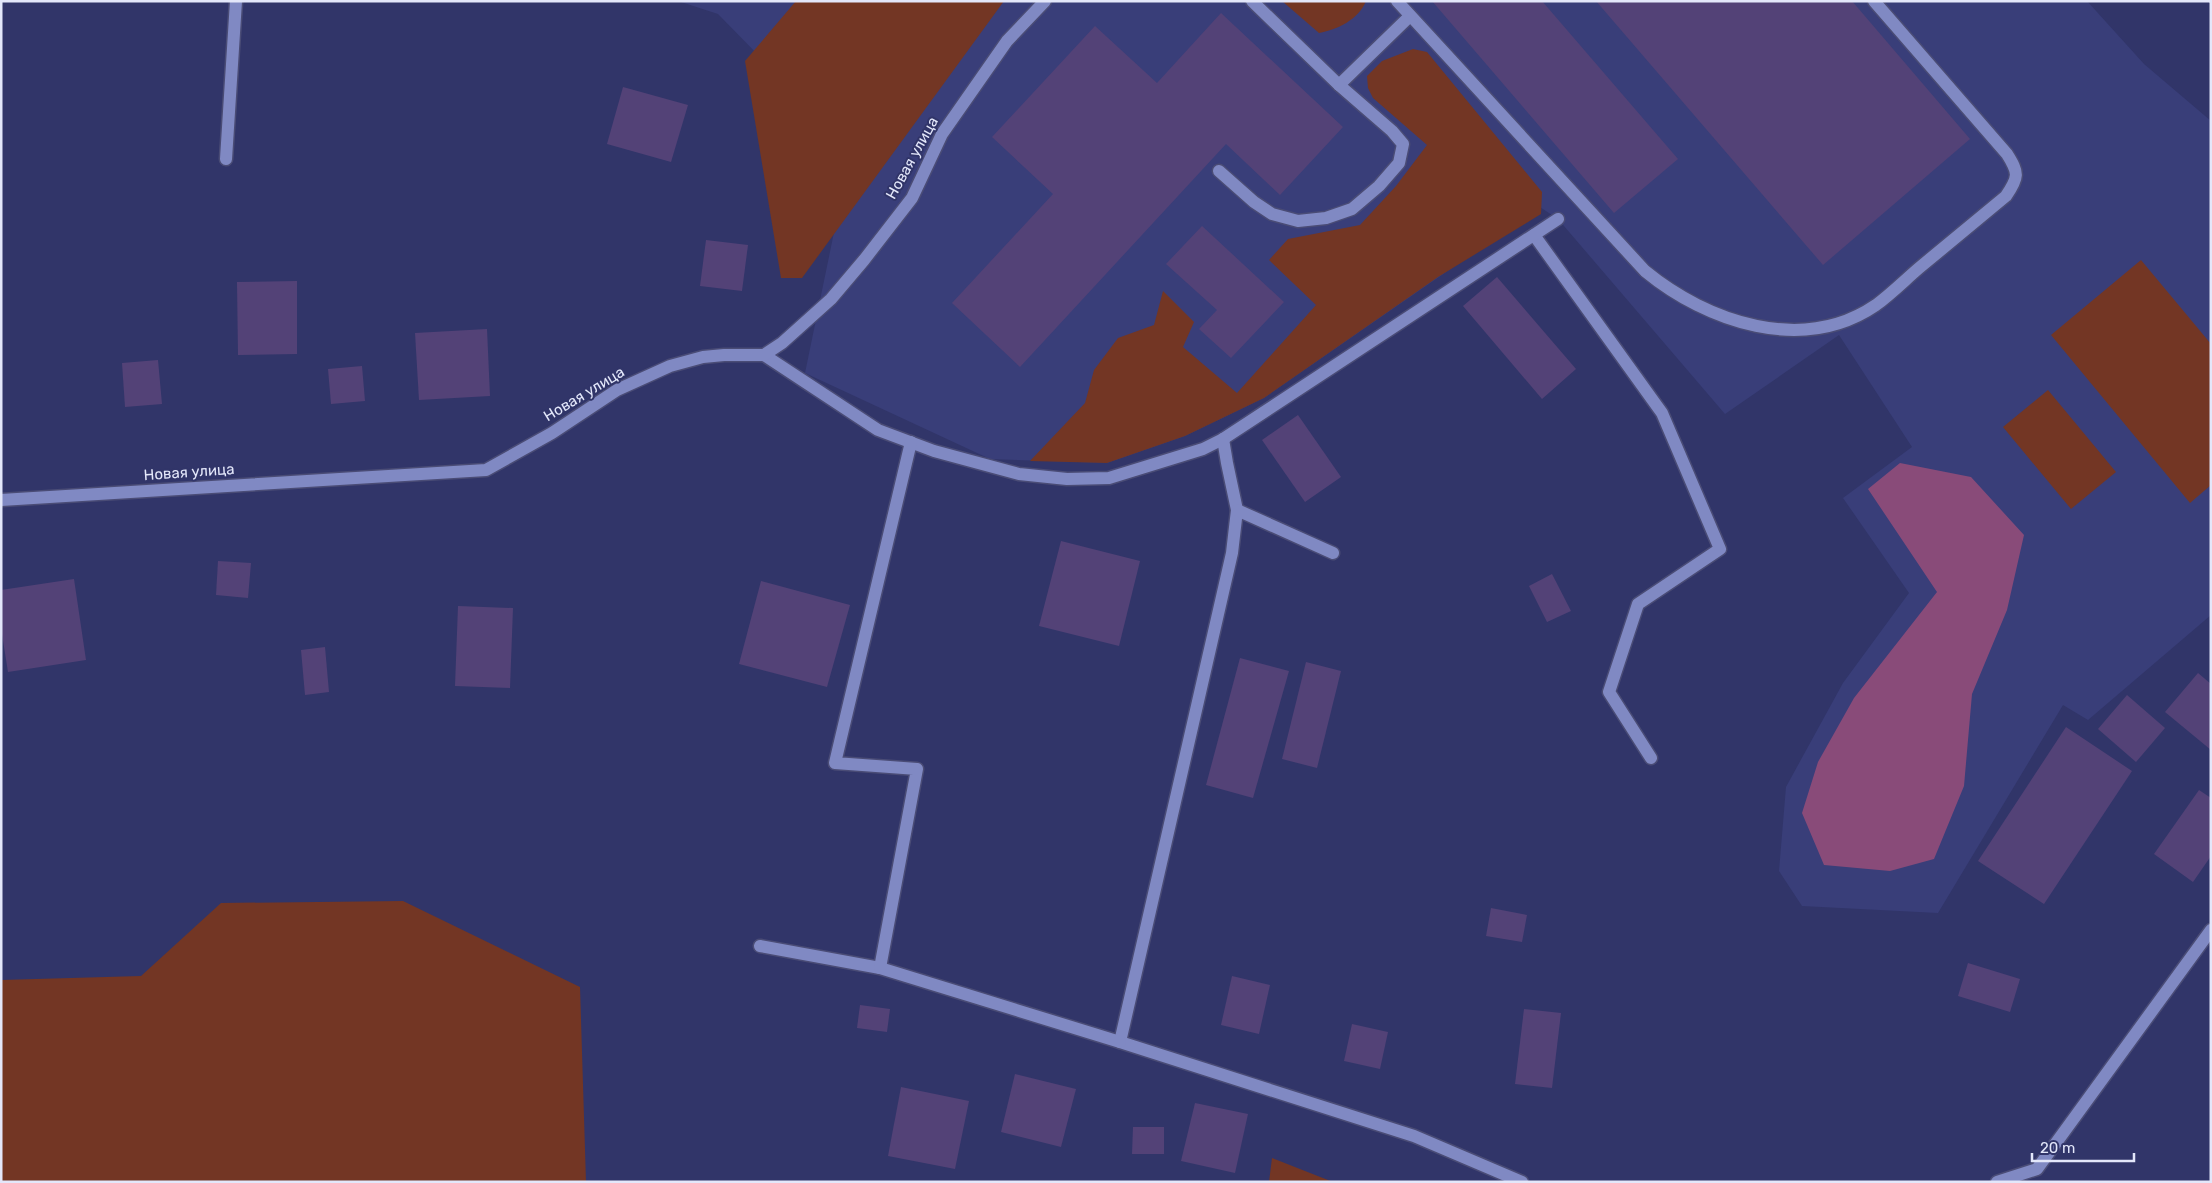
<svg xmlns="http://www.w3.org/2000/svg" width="2212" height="1183" viewBox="0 0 2212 1183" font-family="Rubik,sans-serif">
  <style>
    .built { fill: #393e79 }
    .green { fill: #733624 }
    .water { fill: #894b79 }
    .building { fill: #534277 }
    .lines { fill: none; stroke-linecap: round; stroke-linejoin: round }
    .minor-casing { stroke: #4a4c76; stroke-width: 15 }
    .path { stroke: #8a8eb2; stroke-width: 3; stroke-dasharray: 5 2.5; stroke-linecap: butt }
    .minor { stroke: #8089c3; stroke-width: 12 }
    .labels { text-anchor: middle; stroke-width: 4; stroke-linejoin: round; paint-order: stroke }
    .street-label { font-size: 15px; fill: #e3e7fa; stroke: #313569 }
  </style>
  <rect width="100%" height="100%" fill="#313569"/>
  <polygon class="built" points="678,1 2087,1 2144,64 2211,121 2211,615 2088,720 2063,705 1938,913 1802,906 1779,871 1786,787 1843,683 1909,593 1843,498 1912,447 1839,335 1725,414 1558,219 1540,207 1264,398 1185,436 1107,463 990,459 805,373 851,150 718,14"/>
  <g class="green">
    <polygon points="796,1 1004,1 802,278 781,278 745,61"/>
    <path d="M1282 1H1366C1358 20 1338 29 1319 33Z"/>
    <polygon points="1413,49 1427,52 1542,192 1541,214 1438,277 1264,398 1185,436 1107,463 1030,461 1085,403 1094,370 1118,338 1154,325 1163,291 1194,322 1183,347 1237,393 1316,305 1269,260 1288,239 1360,225 1396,186 1427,145 1373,98 1368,88 1367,76 1382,61"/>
    <polygon points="2141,260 2211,344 2211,485 2190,503 2051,335"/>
    <polygon points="2048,390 2116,472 2071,509 2003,427"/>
    <polygon points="403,901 580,987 586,1182 1,1182 1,980 141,976 221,903"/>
    <polygon points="1272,1158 1333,1182 1269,1182"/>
  </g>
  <polygon class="water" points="1900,463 1971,477 2024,535 2007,610 1972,694 1964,786 1934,859 1890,871 1824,865 1802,813 1818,762 1854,698 1937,592 1868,489"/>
  <g class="building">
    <polygon points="1432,1 1542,1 1678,159 1614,213"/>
    <polygon points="1596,1 1852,1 1970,139 1823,265"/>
    <polygon points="1221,13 1343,127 1280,195 1226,144 1020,367 952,303 1053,194 992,137 1095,26 1157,83"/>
    <polygon points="623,87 688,105 671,162 607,144"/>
    <polygon points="1202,226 1284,302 1231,358 1199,329 1217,310 1166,264"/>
    <polygon points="706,240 748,245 742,291 700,286"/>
    <polygon points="1497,277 1576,369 1542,399 1463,306"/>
    <polygon points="297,281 297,354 238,355 237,282"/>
    <polygon points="487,329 490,396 419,400 415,333"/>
    <polygon points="158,360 162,404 125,407 122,363"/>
    <polygon points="362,366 365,401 331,404 328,369"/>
    <polygon points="1298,415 1341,477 1305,502 1262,440"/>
    <polygon points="1061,541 1140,561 1119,646 1039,626"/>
    <polygon points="218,561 251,563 248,598 216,595"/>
    <polygon points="1552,574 1571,611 1547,622 1529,586"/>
    <polygon points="74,579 86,660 8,672 1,628 1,590"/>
    <polygon points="761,581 850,605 827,687 739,664"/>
    <polygon points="458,606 513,608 510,688 455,686"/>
    <polygon points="325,647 329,692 305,695 301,650"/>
    <polygon points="1240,658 1289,671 1253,798 1206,785"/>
    <polygon points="1306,662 1341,671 1317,768 1282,759"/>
    <polygon points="2198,673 2211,684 2211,750 2165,712"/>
    <polygon points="2127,695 2165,728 2136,762 2098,729"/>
    <polygon points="2066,727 2132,771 2044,904 1978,861"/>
    <polygon points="2199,790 2211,798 2211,856 2193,882 2154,854"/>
    <polygon points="1491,908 1527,915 1522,942 1486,936"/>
    <polygon points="1968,963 2020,979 2010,1012 1958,996"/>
    <polygon points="1232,976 1270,985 1259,1034 1221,1025"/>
    <polygon points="860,1005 890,1009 887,1032 857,1028"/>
    <polygon points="1524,1009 1561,1013 1552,1088 1515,1084"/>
    <polygon points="1352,1024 1388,1032 1380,1069 1344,1061"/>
    <polygon points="1015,1074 1076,1089 1061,1147 1001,1132"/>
    <polygon points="901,1087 969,1101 955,1169 888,1156"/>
    <polygon points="1195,1103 1248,1114 1235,1173 1181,1161"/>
    <polygon points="1133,1127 1164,1127 1164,1154 1132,1154"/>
  </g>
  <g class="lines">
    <g class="minor-casing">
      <g id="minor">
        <path d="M1397 1 1645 271C1707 322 1803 355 1876 305 1891 294 1905 280 1919 268 1948 244 1977 220 2006 196 2019 177 2019 173 2007 154L1874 1"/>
        <polyline points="1339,85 1410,16"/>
        <polyline points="226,159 236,1"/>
        <polyline points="1219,171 1254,202 1272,214 1298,221 1326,218 1352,209 1379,186 1399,163 1403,144 1392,131 1339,85 1252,1"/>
        <polyline points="1534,235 1662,413 1720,549 1638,604 1609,692 1651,758"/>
        <polyline points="764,355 878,430 934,451 1019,474 1067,479 1109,478 1203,449 1223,439 1558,219"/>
        <polyline points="1223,439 1227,463 1237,510 1232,553 1120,1042 1414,1136 1522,1182"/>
        <polyline points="1,500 486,470 552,433 617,390 670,366 703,357 724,355 764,355 782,343 831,299 864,260 912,198 942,134 1007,41 1045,1"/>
        <polyline points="1237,510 1333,553"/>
        <polyline points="760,946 880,968 1120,1042"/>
        <polyline points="880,968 917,769 835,763 911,442"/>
        <polyline points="1997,1182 2037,1169 2211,930"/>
      </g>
    </g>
    <polyline class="path" points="2210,1 2211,2"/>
    <use href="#minor" class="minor"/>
  </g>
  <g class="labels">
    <g class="street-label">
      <text transform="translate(912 158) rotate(-61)" y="5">Новая улица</text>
      <text transform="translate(584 394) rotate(-31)" y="5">Новая улица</text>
      <text transform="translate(189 472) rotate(-4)" y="5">Новая улица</text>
    </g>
  </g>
  <rect width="2212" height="1183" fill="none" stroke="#e3e7fa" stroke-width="5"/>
  <path d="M2032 1153v8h102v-8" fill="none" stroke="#e3e7fa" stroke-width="2.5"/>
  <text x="2040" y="1153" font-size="15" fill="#e3e7fa" stroke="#313569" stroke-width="4" paint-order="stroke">20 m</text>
</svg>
